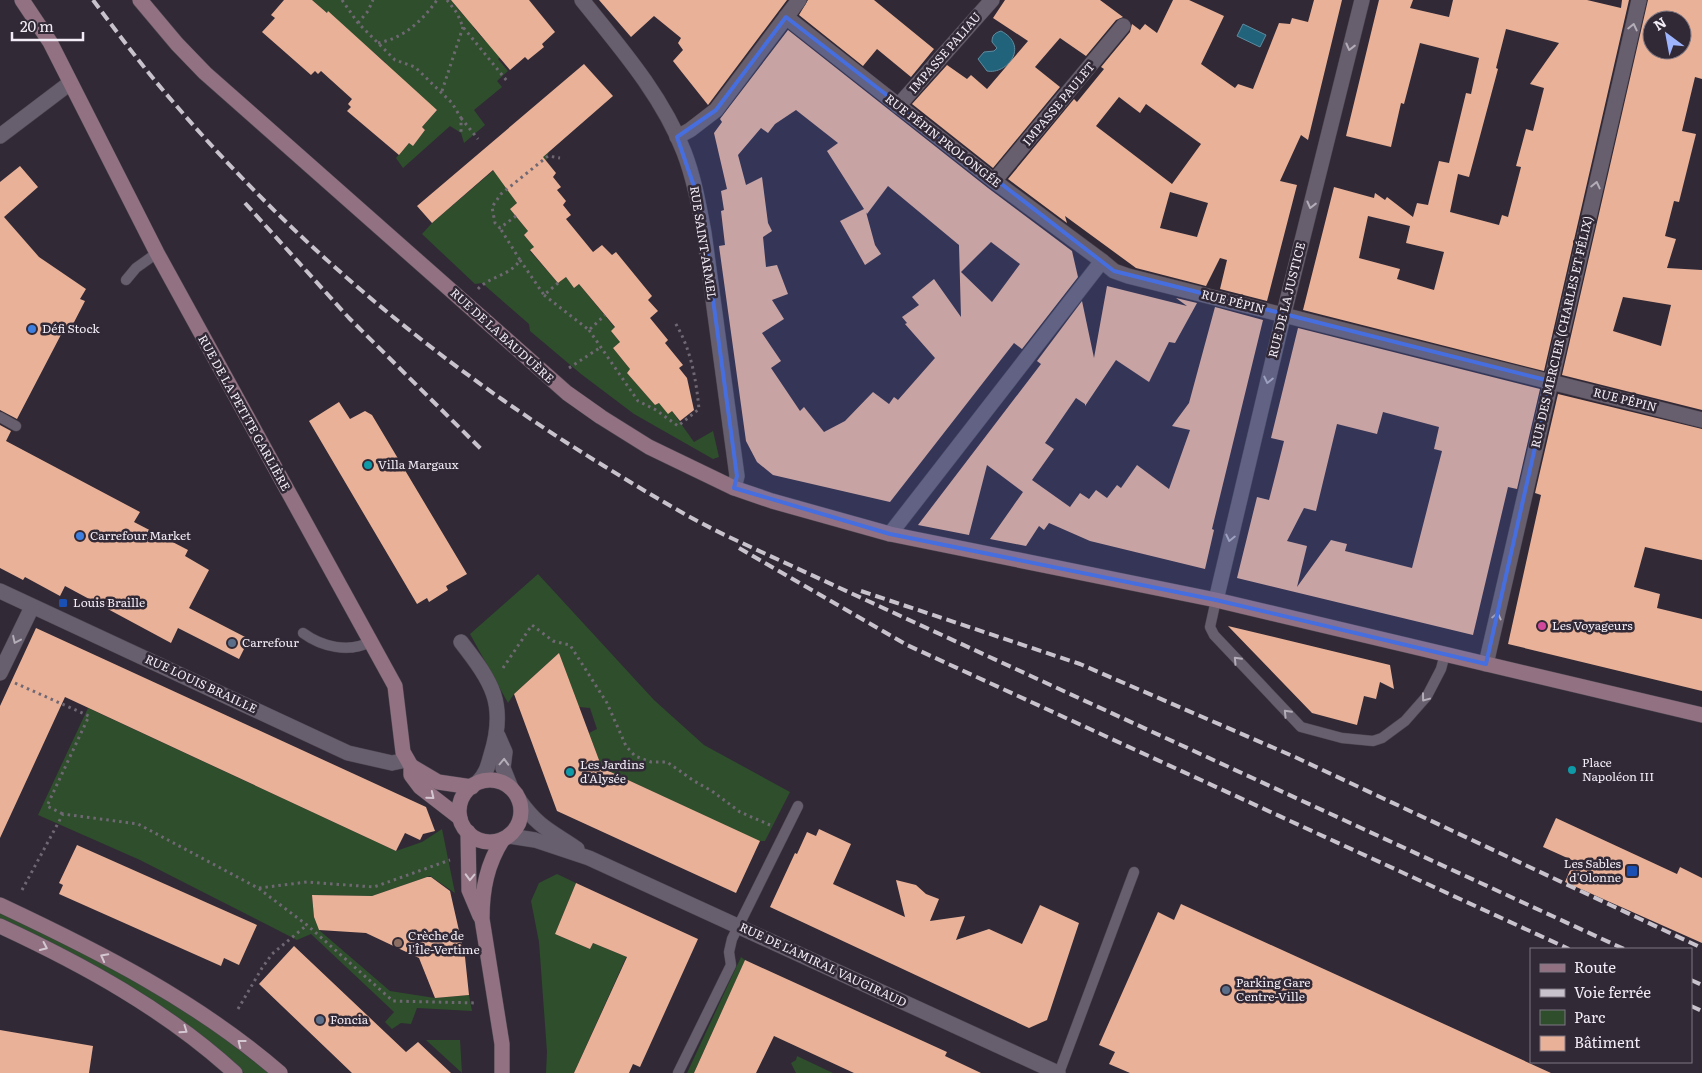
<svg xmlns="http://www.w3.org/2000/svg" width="1702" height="1073" viewBox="0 0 1702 1073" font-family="Literata,serif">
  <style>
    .green { fill: #2e4e2c }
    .water { fill: #21637b; stroke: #5f8ca0 }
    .building { fill: #e9b197; fill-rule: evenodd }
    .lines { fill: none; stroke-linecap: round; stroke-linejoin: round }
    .lane-casing { stroke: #4d4651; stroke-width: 11 }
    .street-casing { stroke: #4d4651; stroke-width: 16 }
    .secondary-casing { stroke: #4d4651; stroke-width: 16 }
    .path { stroke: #6f6873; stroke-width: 3; stroke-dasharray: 2.5 4; stroke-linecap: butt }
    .lane { stroke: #685f6e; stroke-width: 10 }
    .street { stroke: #685f6e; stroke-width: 15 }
    .secondary { stroke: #927282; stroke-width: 15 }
    .rail { stroke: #c7c2cc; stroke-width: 4; stroke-dasharray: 10 5; stroke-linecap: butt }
    .oneway { stroke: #b3adb8 }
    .oneway2 { stroke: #d4c7d2 }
    .marked { fill: #476ede; fill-opacity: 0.2; stroke: #476ede; stroke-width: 4; stroke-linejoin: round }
    .shop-dot { fill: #3f7fe0; stroke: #312936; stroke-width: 2 }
    .culture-dot { fill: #0f9aa8; stroke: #312936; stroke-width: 2 }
    .transit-dot { fill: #1a4fb4; stroke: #312936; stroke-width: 2 }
    .hotel-dot { fill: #d1479c; stroke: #312936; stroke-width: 2 }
    .service-dot { fill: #5c6f8a; stroke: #312936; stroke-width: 2 }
    .education-dot { fill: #8d6e63; stroke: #312936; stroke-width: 2 }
    .labels { text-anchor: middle; stroke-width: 5; stroke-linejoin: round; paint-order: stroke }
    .street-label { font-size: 12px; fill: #f1ecf5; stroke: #312936 }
    .poi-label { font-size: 12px; fill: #f1ecf5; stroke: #312936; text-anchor: start }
  </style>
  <rect width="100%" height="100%" fill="#312936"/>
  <g class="green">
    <polygon points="312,0 451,0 464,16 477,24 473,27 485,41 488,40 501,56 498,59 508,71 497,81 502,87 474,110 485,125 464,143 461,133 450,126 403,168 396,158 409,143 413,146 425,130 422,127 437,110 382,68 386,63"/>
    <polygon points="535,135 549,151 546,161 510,192 517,203 510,209 528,231 524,235 534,247 530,251 558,283 566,277 574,287 579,284 615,328 611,331 620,342 613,348 630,369 627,373 655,405 659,403 672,411 694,442 713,431 719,457 713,459 634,414 581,374 530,331 529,324 482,283 475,284 422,234 432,223"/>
    <polygon points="538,574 654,700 704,745 790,792 765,841 759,841 602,768 589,733 597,729 590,708 579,707 559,653 514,694 508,703 470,634"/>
    <polygon points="88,708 396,851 422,842 442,829 455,893 430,876 372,896 312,895 314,917 319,930 390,991 435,998 469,995 472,1011 417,1008 411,1024 401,1023 392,1029 385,1022 394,1012 311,934 297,940 140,860 38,815"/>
    <polygon points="557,874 576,883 555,934 590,949 593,943 622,955 628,953 574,1073 546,1073 547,1052 539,942 531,901 539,883"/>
    <polygon points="0,910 159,993 213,1030 269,1073 244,1073 235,1065 0,919"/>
    <polygon points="741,957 745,960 694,1073 687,1073"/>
    <polygon points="426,1040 460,1040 462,1073"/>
    <polygon points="797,1056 833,1073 796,1073 791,1063 796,1060"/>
  </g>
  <g class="water">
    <polygon points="1243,24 1266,35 1260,47 1237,36"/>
    <path d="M1001 31C1030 46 1007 75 987 71L978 59 984 52 994 51 997 48 992 42C992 36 994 33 1001 31Z"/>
  </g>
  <g class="building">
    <polygon points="284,0 312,0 327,13 328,11 437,110 422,127 425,130 413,146 409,143 399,155 347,111 351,107 348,104 352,99 321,71 318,74 315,71 311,75 262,32 275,18 271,15"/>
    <polygon points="451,0 529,0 555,32 542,44 544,47 528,60 525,57 510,70"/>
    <polygon points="599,0 787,0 708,105 673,61 683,50 678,43 681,38 654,16 631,37"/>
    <polygon points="808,0 874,0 934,49 911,77 877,49 863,66 799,15"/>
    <polygon points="1005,0 1100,0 1123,17 1116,20 1086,56 1060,38 1035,67 1060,87 993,168 912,104 947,65 967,79 971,75 987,89 1028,41 993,18"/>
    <path d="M1173 0H1189L1224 16 1201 64 1235 88 1238 84 1253 89 1279 23 1290 24 1292 18 1308 22 1314 0H1342L1308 140 1301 135 1280 181 1297 185 1267 301 1220 289 1227 260 1220 258 1206 286 1136 268 1065 216 1067 223 1008 179 1074 99 1077 102 1104 69 1101 67 1130 32 1132 24 1140 30 1145 24 1157 33ZM1119 97 1140 113 1146 104 1201 144 1172 184 1096 126ZM1170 192 1208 203 1197 237 1160 228Z"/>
    <path d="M1379 0H1413L1410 8 1449 17 1453 0H1587L1621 8 1622 0H1629L1544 371 1303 310 1334 187 1374 198 1375 193 1385 200 1387 197 1413 217 1417 203 1428 205 1439 161 1449 163 1466 93 1471 94 1479 58 1420 43 1404 104 1401 103 1391 147 1346 136ZM1506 29 1559 43 1530 84 1544 88 1533 131 1526 129 1522 144 1516 166 1521 167 1508 217 1502 215 1499 225 1450 212 1458 174 1469 177 1498 69 1496 68ZM1368 216 1410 226 1406 243 1444 252 1434 290 1397 279 1400 269 1359 258Z"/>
    <path d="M1648 0H1702V79L1695 77 1682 131 1696 134 1679 202 1674 201 1665 236 1676 239 1667 268 1702 270V410L1562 375ZM1652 20H1682V50H1652ZM1623 297 1671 305 1661 346 1613 331Z"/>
    <path d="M788 30 988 188 1072 251 1078 277 1022 349 1014 343 890 502 773 475 757 462 746 441 719 246 725 245 721 211 724 210 721 191 727 189 714 133 722 122 720 119ZM796 110 838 143 827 151 864 209 840 221 865 265 881 254 875 245 866 212 867 214 888 186 959 245 961 317 934 279 912 297 919 305 902 317 907 323 905 324 935 358 898 400 894 397 889 404 873 392 845 421 824 432 804 407 800 411 771 368 781 361 762 333 784 319 772 300 788 294 777 265 766 267 763 237 772 231 768 223 762 177 746 185 738 155 761 128 768 133 775 124ZM991 242 1020 264 992 302 961 272Z"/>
    <polygon points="584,64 613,96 543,157 556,173 553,177 561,187 557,190 566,201 563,205 571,215 566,219 593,252 602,245 612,255 616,252 652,296 648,300 658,311 650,318 668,340 665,343 683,365 679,368 687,378 694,410 680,421 672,411 668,414 659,403 655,405 627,373 630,369 613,348 620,342 611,331 615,327 579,284 574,288 566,277 558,283 530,250 534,247 524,235 528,231 510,209 517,203 493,170 432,223 417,206"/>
    <polygon points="20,166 38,187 4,217 39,257 86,289 80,299 85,301 70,330 65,327 17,419 0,410 0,182"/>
    <polygon points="1107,286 1187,306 1176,298 1197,303 1175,343 1169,342 1149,382 1116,360 1085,406 1085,404 1076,398 1045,443 1054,449 1032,480 1070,507 1080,493 1089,499 1096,490 1107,498 1117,485 1121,488 1137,465 1169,489 1190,430 1172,426 1189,403 1215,307 1263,320 1212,529 1214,530 1205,569 1090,541 1049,523 1044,530 1039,526 1026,546 990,539 1023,492 987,465 969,535 918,525 1041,364 1037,361 1082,301 1094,358"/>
    <path d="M1298 328 1540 389 1517 489 1508 487 1473 635 1237 578 1257 497 1269 500 1277 469 1284 441 1271 438ZM1383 412 1439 427 1434 449 1442 451 1412 568 1345 551 1347 544 1331 540 1297 587 1307 546 1287 541 1304 508 1316 511 1337 424 1377 434Z"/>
    <polygon points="1558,394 1702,429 1702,560 1645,547 1634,587 1660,594 1657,608 1702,619 1702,691 1508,644 1541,495 1535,493"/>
    <polygon points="339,402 350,419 365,411 372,415 467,574 446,586 448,590 429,602 427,598 417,604 309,421"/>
    <polygon points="0,425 11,431 6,441 140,512 134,522 188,550 185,556 209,570 189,608 249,639 239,659 178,628 171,643 65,586 60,596 25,577 23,580 0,568"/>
    <polygon points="1228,626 1390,665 1394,689 1380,682 1376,699 1364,696 1357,725 1312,713"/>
    <polygon points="36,628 426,807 435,831 423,834 420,840 405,833 396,851 65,697 0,838 0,706"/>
    <polygon points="559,653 602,768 760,841 736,893 557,811 514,694"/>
    <polygon points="1556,818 1677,874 1680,867 1702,878 1702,943 1565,882 1574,861 1543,847"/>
    <polygon points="819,829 851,844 833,884 905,917 896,880 916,885 926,894 939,899 930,921 965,916 956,940 989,929 1022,944 1040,905 1079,923 1047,1020 1029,1028 770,907 795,853 797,854 807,832 816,836"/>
    <polygon points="77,845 257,925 239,965 224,958 221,966 59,894 63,885 59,883"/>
    <polygon points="427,877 431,877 450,891 465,957 469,995 435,998 419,958 366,933 319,930 314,917 312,895 372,896"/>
    <polygon points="576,883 698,939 640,1067 633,1064 629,1073 574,1073 627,957 593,943 590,949 555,934"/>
    <polygon points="1181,904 1337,975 1551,1073 1130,1073 1109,1064 1115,1052 1099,1045 1158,912 1174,920"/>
    <polygon points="294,946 406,1052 418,1042 451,1073 352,1073 259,984"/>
    <polygon points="745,960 947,1052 945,1056 981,1073 854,1073 774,1036 756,1073 694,1073"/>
    <polygon points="0,1030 93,1046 89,1073 0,1073"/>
  </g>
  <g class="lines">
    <g class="lane-casing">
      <g id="lane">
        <polyline points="126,280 136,268 157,253"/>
        <polyline points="0,417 16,426"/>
        <polyline points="1216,600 1210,627 1214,635 1301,727 1342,738 1373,741 1382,738 1405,721 1427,696 1441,669 1445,654"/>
        <path d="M303 633C322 647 349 653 370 642"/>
        <polyline points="678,1073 731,965 729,952 732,939 798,806"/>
        <polyline points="1059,1073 1134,872"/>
      </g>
    </g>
    <g class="street-casing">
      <g id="street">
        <path d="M582 0C619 46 662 95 684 152 694 178 699 206 704 233L737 476 734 488"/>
        <polyline points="786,17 994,181 1102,261"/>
        <polyline points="898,106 992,0"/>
        <polyline points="0,136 70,83"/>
        <polyline points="677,137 690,130 716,110 799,0"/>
        <polyline points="994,181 1123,26"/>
        <polyline points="890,534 1102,261 1114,271 1128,276 1702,420"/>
        <polyline points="0,591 348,753 392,763 406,760"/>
        <polyline points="1216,600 1285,309 1362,0"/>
        <path d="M461 642C492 682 507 704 491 755 488 766 486 774 478 782"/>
        <polyline points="1486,664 1639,0"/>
        <polyline points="0,673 32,607"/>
        <polyline points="498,736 505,752 503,768 511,788"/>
        <path d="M519 800C539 828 551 831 577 849"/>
        <polyline points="509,836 535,840 589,858 1058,1073"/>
      </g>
    </g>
    <g class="secondary-casing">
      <g id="secondary">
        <polyline points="22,0 50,42 157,253 395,686 403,752 411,766 411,775 420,787 460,818"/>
        <polyline points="140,0 177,44 205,73 567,393 601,417 649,447 734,488 772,501 890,534 1216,600 1702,715"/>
        <polyline points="411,766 438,782 472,787"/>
        <circle cx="490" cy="811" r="31"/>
        <polyline points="468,832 469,890 480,916"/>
        <path d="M0 905C98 951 197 1001 280 1073"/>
        <path d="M0 926C84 965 166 1010 235 1073"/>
        <path d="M502 1073V1044L482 919C482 889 487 864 503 839"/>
      </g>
    </g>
    <g class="path">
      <polyline points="342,0 358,23 395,60 415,67 452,103 461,118 461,133"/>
      <polyline points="447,0 457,13 463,27 507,81"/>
      <polyline points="358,23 368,11 373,0"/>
      <path d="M378 43C404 38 422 21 437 0"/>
      <polyline points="442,91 463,27"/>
      <polyline points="461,118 478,139"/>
      <polyline points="516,216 500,228 495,223 492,207 501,194 548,156 560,158"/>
      <polyline points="520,260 544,295 558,283"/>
      <path d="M478 289C490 276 510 276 520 260L500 228"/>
      <polyline points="544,295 589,330 605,315"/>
      <path d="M589 330 638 401 656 410 678 426 699 409C696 379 691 348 674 321"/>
      <polyline points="569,368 601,347"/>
      <polyline points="503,668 532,625 553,641 570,645 607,703 626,746 635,756 651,762 667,762 694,781 712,791 740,812 770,825"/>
      <polyline points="15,683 89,716 47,806 63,814"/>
      <polyline points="259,888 307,882 374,887 450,860"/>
      <polyline points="22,890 63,814 138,824 258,888 307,925 393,1001 477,1003"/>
      <polyline points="238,1009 262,968 272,954 307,925"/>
    </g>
    <use href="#lane" class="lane"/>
    <use href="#street" class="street"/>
    <use href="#secondary" class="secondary"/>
    <g class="rail">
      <path d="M93 0C119 35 145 70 174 103 296 246 443 368 604 466 645 491 685 516 729 537L1624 949"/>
      <polyline points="245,203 349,318 481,449"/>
      <polyline points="739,548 907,645 1569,949"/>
      <polyline points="861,591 1080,664 1295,757 1702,948"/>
      <polyline points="1691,980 1702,985"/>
      <polyline points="1691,1006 1702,1011"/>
    </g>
  </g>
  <defs><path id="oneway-chevron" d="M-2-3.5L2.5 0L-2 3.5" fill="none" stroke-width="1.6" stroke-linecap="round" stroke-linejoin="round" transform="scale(1.25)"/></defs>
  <g class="oneway">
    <use href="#oneway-chevron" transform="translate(1633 27) rotate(-77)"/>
    <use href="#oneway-chevron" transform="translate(1350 47) rotate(104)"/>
    <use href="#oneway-chevron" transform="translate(1596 185) rotate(-77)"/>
    <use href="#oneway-chevron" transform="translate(1311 205) rotate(104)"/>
    <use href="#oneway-chevron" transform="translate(1268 380) rotate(103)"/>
    <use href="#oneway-chevron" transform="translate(1230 538) rotate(103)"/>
    <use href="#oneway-chevron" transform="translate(1497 616) rotate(-77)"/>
    <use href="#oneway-chevron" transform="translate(16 640) rotate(115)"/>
    <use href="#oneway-chevron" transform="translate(1237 660) rotate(-133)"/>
    <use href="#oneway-chevron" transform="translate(1425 698) rotate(127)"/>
    <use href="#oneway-chevron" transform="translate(1287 713) rotate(-134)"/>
    <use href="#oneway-chevron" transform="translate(504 762) rotate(-88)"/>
  </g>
  <g class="oneway2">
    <use href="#oneway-chevron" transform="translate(431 796) rotate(39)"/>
    <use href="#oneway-chevron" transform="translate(470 877) rotate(92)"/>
    <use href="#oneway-chevron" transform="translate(44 947) rotate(25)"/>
    <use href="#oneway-chevron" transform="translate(104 957) rotate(-152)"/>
    <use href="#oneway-chevron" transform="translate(184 1030) rotate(35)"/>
    <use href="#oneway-chevron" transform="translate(241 1043) rotate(-142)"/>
  </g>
  <path class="marked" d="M786 17 1114 271 1550 381 1486 664 1216 600 890 534 734 488 737 476 704 233 697 195 677 137 716 110Z"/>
  <g class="shop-dot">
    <circle cx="32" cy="329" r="5"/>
    <circle cx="80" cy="536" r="5"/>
  </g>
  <g class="culture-dot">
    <circle cx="368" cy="465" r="5"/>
    <circle cx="1572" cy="770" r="5"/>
    <circle cx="570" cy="772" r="5"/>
  </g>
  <g class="transit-dot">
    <rect x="58" y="598" width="10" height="10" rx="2.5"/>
    <rect x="1626" y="865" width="12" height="12" rx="2.5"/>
  </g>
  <circle class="hotel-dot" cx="1542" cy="626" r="5"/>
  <g class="service-dot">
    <circle cx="232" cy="643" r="5"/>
    <circle cx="1226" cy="990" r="5"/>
    <circle cx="320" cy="1020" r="5"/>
  </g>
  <circle class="education-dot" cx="398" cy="943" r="5"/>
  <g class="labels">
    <g class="street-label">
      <text transform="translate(945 53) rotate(-49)" y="4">IMPASSE PALIAU</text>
      <text transform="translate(1059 104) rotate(-50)" y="4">IMPASSE PAULET</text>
      <text transform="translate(943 141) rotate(38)" y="4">RUE PÉPIN PROLONGÉE</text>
      <text transform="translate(703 243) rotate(81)" y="4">RUE SAINT-ARMEL</text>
      <text transform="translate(1287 300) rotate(-76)" y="4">RUE DE LA JUSTICE</text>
      <text transform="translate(1233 302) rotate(14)" y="4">RUE PÉPIN</text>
      <text transform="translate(1562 332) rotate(-77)" y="4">RUE DES MERCIER (CHARLES ET FÉLIX)</text>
      <text transform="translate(502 336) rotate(42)" y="4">RUE DE LA BAUDUÈRE</text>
      <text transform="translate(1625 400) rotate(14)" y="4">RUE PÉPIN</text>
      <text transform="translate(244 413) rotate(61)" y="4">RUE DE LA PETITE GARLIÈRE</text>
      <text transform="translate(201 684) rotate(25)" y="4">RUE LOUIS BRAILLE</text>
      <text transform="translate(823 965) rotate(25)" y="4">RUE DE L'AMIRAL VAUGIRAUD</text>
    </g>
    <g class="poi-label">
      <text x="42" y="333">Défi Stock</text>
      <text x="378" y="469">Villa Margaux</text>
      <text x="90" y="540">Carrefour Market</text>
      <text x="73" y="607">Louis Braille</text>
      <text x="1552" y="630">Les Voyageurs</text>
      <text x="242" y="647">Carrefour</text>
      <text x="1582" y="767">Place<tspan x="1582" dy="14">Napoléon III</tspan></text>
      <text x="580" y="769">Les Jardins<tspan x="580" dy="14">d'Alysée</tspan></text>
      <text x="1621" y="868" text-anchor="end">Les Sables<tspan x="1621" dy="14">d'Olonne</tspan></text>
      <text x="408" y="940">Crèche de<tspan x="408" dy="14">l'Île-Vertime</tspan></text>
      <text x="1236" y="987">Parking Gare<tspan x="1236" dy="14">Centre-Ville</tspan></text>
      <text x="330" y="1024">Foncia</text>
    </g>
  </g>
  <rect x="1530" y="948" width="162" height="115" fill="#312936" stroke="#7e7782"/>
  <rect x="1540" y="964" width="25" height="8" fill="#927282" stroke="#7e7782"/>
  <text x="1574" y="973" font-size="15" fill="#f1ecf5">Route</text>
  <rect x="1540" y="989" width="25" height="8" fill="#c7c2cc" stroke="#7e7782"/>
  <text x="1574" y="998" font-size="15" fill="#f1ecf5">Voie ferrée</text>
  <rect x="1540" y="1010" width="25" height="15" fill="#2e4e2c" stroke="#7e7782"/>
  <text x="1574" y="1023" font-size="15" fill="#f1ecf5">Parc</text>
  <rect x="1540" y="1036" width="25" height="15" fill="#e9b197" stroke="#7e7782"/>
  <text x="1574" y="1048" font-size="15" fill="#f1ecf5">Bâtiment</text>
  <g transform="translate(1667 35) rotate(328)"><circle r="24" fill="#312936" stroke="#7e7782"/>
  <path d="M0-4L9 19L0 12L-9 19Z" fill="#9eb4fd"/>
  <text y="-8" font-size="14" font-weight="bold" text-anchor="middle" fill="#f1ecf5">N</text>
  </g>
  <path d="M12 32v8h71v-8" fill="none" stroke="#f1ecf5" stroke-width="2.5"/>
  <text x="20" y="32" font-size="15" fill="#f1ecf5" stroke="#312936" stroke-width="4" paint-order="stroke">20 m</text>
</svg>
